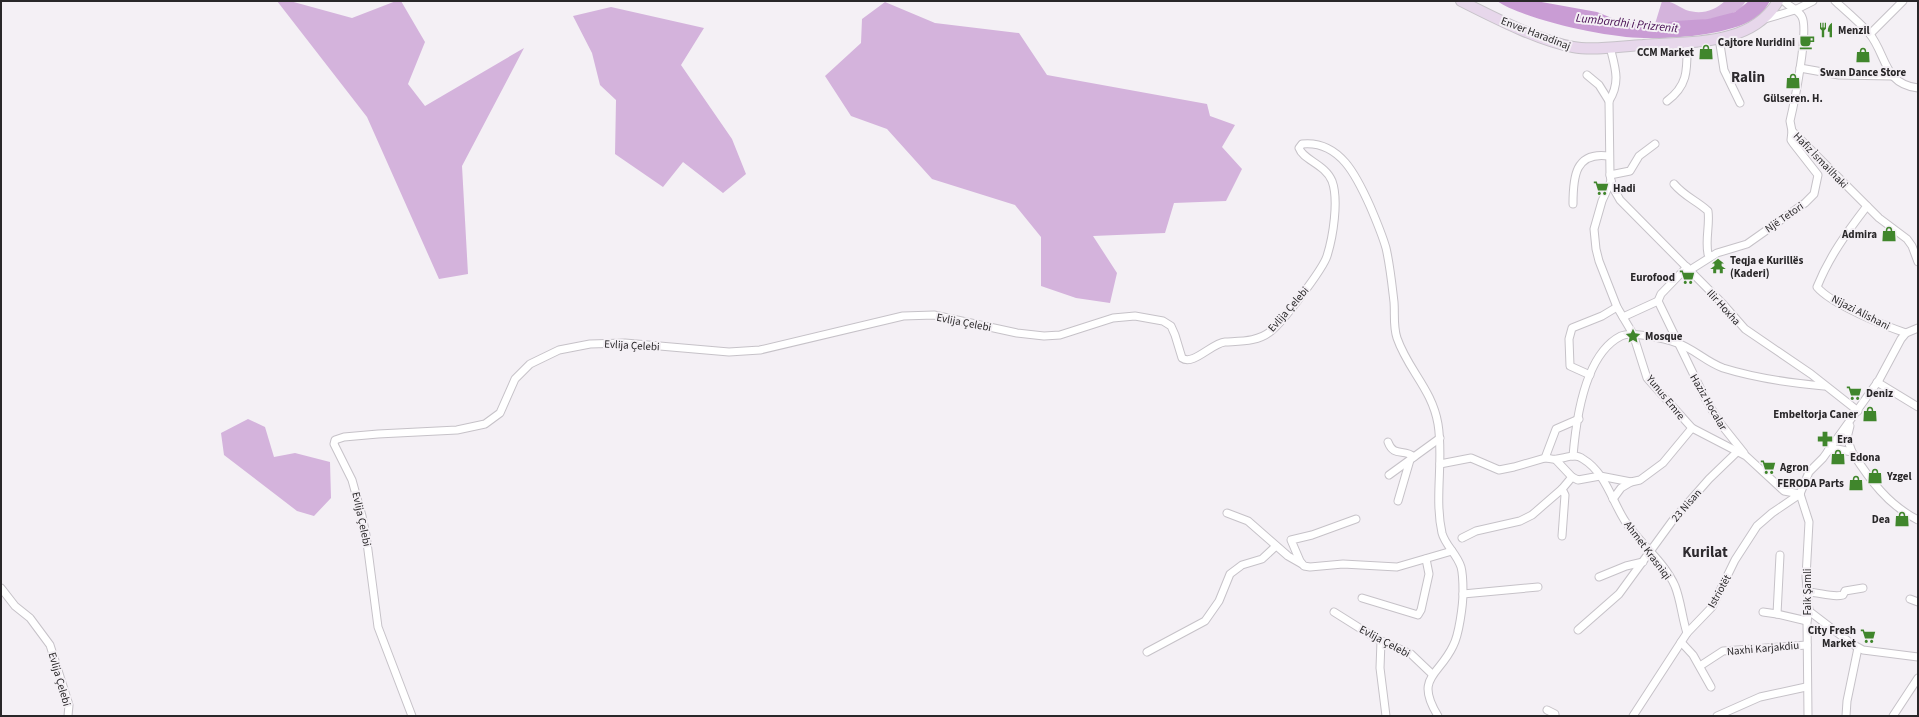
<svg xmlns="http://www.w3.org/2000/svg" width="1919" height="717" viewBox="0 0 1919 717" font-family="'Source Sans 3',sans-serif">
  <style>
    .green { fill: #d4b3dc }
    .water { fill: #c99cd4 }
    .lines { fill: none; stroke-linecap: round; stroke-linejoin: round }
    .street-casing { stroke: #c6c2c8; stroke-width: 9 }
    .secondary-casing { stroke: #c6c2c8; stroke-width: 12 }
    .street { stroke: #fff; stroke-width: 7 }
    .secondary { stroke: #e7d7eb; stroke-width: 10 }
    .labels { text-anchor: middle; stroke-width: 4; stroke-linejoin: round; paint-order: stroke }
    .poi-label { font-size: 11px; font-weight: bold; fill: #292729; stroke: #f4f0f5; text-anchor: start }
    .street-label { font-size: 11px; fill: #292729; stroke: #f4f0f5 }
    .water-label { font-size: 12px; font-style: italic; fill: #460d52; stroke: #f4f0f5 }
    .district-label { font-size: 15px; font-weight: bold; fill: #2e2b2f; stroke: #f4f0f5 }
  </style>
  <rect width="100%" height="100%" fill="#f4f0f5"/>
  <g class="green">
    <polygon points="277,1 290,1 352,18 396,1 401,1 425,42 408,84 425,106 524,48 462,166 468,274 439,279 367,117"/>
    <path d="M1662 1C1672 1 1678 6 1686 10 1701 15 1714 11 1725 1H1746C1743 5 1740 10 1735 12 1711 23 1681 20 1655 24Z"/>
    <polygon points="885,2 935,23 1019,33 1047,75 1207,104 1210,116 1235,125 1222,147 1242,169 1226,201 1174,203 1165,233 1093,236 1117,273 1110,303 1076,298 1041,286 1041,237 1015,205 932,179 887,129 851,116 825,76 861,43 862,19"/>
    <polygon points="611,7 704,28 681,65 732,139 746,174 723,193 683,162 663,187 615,154 616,100 600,85 592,53 573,16"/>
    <polygon points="248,419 265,427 274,457 295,453 330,462 331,498 314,516 297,511 224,455 221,433"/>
  </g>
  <path class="water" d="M1497 1H1536L1597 12 1624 23 1651 25 1675 21 1708 19 1735 12 1749 1H1770C1766 8 1761 15 1754 19 1728 35 1674 39 1644 38 1609 38 1525 20 1497 1Z"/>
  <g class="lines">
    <g class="street-casing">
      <g id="street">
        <path d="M1784 1C1789 7 1799 10 1802 17 1809 31 1794 104 1790 121L1792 131 1879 218 1907 239 1912 246 1918 262"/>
        <path d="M1835 1C1846 11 1859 22 1869 33 1887 55 1883 84 1918 88"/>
        <polyline points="1765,19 1795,10 1813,1"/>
        <polyline points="1870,34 1903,1"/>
        <polyline points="1719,38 1724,70 1740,103"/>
        <path d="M1610 47C1615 67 1621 82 1609 101L1610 175 1612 186 1620 200 1723 304 1745 329 1811 374 1858 411"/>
        <polyline points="1800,68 1839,75 1891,76"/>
        <polyline points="1587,75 1599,85 1609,101"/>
        <path d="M1667 101C1689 85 1687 68 1687 43"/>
        <polyline points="1610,175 1630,171 1639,156 1655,144"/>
        <polyline points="1611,181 1602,201 1594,229 1596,249 1599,261 1617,307 1633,334 1647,378 1692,428 1746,456 1784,491 1800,494"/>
        <path d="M1674 184C1685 197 1696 200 1708 211 1710 226 1705 239 1708 254L1711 256"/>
        <path d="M1573 204C1573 177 1575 151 1609 156"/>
        <path d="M1867 206C1847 232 1829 257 1817 287 1831 304 1885 326 1906 333"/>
        <polyline points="1690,270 1717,253 1747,244 1805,203 1814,194 1818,175 1793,143 1791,140 1792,131"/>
        <polyline points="1658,301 1705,398 1720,423 1744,453"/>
        <polyline points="1623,317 1658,301 1661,294 1687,267"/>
        <polyline points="1590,375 1570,366 1569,339 1572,328 1602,316 1617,307"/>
        <polyline points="1877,382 1918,407"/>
        <polyline points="1850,426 1847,438 1852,452"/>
        <path d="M1388 442C1394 458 1404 448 1414 457"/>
        <path d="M1828 451 1837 449 1852 452C1870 480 1888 505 1918 520"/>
        <path d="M1573 456C1576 420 1585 354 1621 336 1632 331 1666 339 1677 343 1693 348 1706 362 1723 368 1755 378 1790 383 1824 386"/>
        <path d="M1545 458C1549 458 1553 460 1557 459 1566 458 1575 453 1583 459 1605 472 1612 501 1625 521 1640 544 1664 561 1675 586 1681 601 1682 618 1687 633"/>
        <polyline points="1556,460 1572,477 1578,480 1600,476 1631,482 1640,480 1663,463 1692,428"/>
        <polyline points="1440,464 1471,458 1499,470 1514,467 1545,458 1556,429 1579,419"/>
        <polyline points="1389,475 1440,438"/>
        <polyline points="1800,494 1809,522 1806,577 1809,611 1807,621 1808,716"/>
        <polyline points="1800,494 1809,472 1823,458 1879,380 1901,339 1906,333 1918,328"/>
        <polyline points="1613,499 1621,488 1631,482"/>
        <polyline points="1398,501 1410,460"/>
        <polyline points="1227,513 1248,521 1288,556 1302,564"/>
        <polyline points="1356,519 1312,535 1291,540 1300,561 1304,566 1310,567 1343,564 1397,567 1452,551"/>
        <polyline points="1562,536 1565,495 1562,489 1572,477"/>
        <polyline points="1462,538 1476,531 1520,521 1532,515 1562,489"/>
        <polyline points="1599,577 1626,566 1643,562"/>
        <polyline points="1,588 15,606 30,618 50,645 69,705 68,716"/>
        <path d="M1807 592C1819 592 1832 598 1843 595L1845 591 1863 588"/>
        <polyline points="1463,594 1538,587"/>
        <polyline points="1362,598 1418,615 1421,610 1429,574 1426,559"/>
        <polyline points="1910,599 1918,602"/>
        <polyline points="1809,611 1852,644 1863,650 1918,657"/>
        <polyline points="1334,612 1377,639 1411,654 1432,674"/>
        <polyline points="1763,612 1777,614 1780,555"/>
        <polyline points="1777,614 1807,621"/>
        <polyline points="1578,630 1619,594 1673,520 1709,479 1737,452"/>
        <polyline points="1381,641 1380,668 1386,716"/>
        <polyline points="1681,642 1693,655 1711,687"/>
        <polyline points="1147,652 1205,621 1219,601 1230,574 1242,565 1262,559 1276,546"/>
        <polyline points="1700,666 1723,651 1807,645"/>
        <polyline points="1547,710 1555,714 1555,716"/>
        <path d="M412 716 378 627 366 535 362 516 352 480 334 444 335 440 344 437 378 434 457 430 485 424 500 413 515 379 530 364 559 350 590 344 625 343 729 352 760 350 903 316 934 315 1017 333 1044 336 1060 335 1113 318 1135 316 1163 321 1171 326 1175 335 1182 358C1193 366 1212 343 1225 342 1240 341 1258 342 1271 331 1282 323 1323 269 1327 256 1333 237 1339 200 1332 181 1325 164 1303 160 1299 148L1302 144C1340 140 1357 177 1370 206 1376 220 1382 234 1386 248 1390 265 1392 285 1394 302 1395 314 1393 326 1397 338 1408 370 1432 389 1438 424 1444 460 1434 497 1442 533 1445 545 1457 554 1461 567 1463 574 1463 585 1463 592 1463 605 1459 635 1453 646 1439 676 1414 677 1438 716"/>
        <polyline points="1633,716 1687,633 1712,607 1735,560 1757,526 1772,513 1800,494"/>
        <polyline points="1717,716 1760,697 1806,687"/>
        <polyline points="1846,716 1847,701 1858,648"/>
        <polyline points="1893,716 1918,678"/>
      </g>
    </g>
    <g class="secondary-casing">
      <path id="secondary" d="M1461 1C1493 17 1539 41 1573 47 1594 51 1622 46 1643 45 1689 41 1751 47 1778 1"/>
    </g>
    <use href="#street" class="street"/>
    <use href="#secondary" class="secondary"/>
  </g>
  <defs>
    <g id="restaurant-bare" transform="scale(1.2)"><path d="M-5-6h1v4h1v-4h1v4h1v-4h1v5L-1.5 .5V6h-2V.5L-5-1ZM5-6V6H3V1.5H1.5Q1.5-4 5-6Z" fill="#40862c" stroke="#f4f0f5" stroke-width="2.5" paint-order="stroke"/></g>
    <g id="cafe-bare" transform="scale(1.2)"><path d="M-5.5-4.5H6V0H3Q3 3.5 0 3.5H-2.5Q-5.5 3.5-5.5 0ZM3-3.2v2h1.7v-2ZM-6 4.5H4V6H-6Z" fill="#40862c" stroke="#f4f0f5" stroke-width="2.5" paint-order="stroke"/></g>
    <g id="shop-bare" transform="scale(1.2)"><path d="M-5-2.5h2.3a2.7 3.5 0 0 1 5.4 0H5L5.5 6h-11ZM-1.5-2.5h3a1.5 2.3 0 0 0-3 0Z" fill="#40862c" stroke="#f4f0f5" stroke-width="2.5" paint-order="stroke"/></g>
    <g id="supermarket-bare" transform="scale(1.2)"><path d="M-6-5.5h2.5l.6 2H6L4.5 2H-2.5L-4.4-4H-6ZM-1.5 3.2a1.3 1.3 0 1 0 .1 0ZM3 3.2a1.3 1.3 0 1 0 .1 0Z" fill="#40862c" stroke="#f4f0f5" stroke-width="2.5" paint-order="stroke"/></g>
    <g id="temple-bare" transform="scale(1.2)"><path d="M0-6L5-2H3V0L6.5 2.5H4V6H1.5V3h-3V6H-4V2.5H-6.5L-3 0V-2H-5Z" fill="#40862c" stroke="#f4f0f5" stroke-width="2.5" paint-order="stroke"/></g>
    <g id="sight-bare" transform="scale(1.2)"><path d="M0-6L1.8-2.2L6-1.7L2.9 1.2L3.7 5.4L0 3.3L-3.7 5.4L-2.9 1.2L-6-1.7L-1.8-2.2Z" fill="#40862c" stroke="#f4f0f5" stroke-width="2.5" paint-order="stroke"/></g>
    <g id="pharmacy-bare" transform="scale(1.2)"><path d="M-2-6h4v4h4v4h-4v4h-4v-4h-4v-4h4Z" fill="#40862c" stroke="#f4f0f5" stroke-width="2.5" paint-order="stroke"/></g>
  </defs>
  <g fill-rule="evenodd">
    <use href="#restaurant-bare" x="1826" y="30"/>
    <use href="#cafe-bare" x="1807" y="42"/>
    <use href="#shop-bare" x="1706" y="52"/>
    <use href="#shop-bare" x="1863" y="55"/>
    <use href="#shop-bare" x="1793" y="81"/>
    <use href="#supermarket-bare" x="1601" y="188"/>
    <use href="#shop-bare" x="1889" y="234"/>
    <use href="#temple-bare" x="1718" y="266"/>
    <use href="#supermarket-bare" x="1687" y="277"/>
    <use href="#sight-bare" x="1633" y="336"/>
    <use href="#supermarket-bare" x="1854" y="393"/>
    <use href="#shop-bare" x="1870" y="414"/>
    <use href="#pharmacy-bare" x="1825" y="439"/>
    <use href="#shop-bare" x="1838" y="457"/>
    <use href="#supermarket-bare" x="1768" y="467"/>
    <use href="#shop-bare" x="1875" y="476"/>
    <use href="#shop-bare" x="1856" y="483"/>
    <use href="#shop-bare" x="1902" y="519"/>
    <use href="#supermarket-bare" x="1868" y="636"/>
  </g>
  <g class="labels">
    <g class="poi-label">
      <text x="1838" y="34">Menzil</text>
      <text x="1795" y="46" text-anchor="end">Cajtore Nuridini</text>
      <text x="1694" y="56" text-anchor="end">CCM Market</text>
      <text x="1863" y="76" text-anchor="middle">Swan Dance Store</text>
      <text x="1793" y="102" text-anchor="middle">Gülseren. H.</text>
      <text x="1613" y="192">Hadi</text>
      <text x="1877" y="238" text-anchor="end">Admira</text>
      <text x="1730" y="264">Teqja e Kurillës<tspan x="1730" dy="13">(Kaderi)</tspan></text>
      <text x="1675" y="281" text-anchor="end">Eurofood</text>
      <text x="1645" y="340">Mosque</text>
      <text x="1866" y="397">Deniz</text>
      <text x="1858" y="418" text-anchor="end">Embeltorja Caner</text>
      <text x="1837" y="443">Era</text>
      <text x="1850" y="461">Edona</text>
      <text x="1780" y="471">Agron</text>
      <text x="1887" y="480">Yzgel</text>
      <text x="1844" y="487" text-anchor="end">FERODA Parts</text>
      <text x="1890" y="523" text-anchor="end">Dea</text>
      <text x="1856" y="634" text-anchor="end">City Fresh<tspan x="1856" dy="13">Market</tspan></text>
    </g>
    <g class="street-label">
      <text transform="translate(1536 33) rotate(21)" y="4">Enver Haradinaj</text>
      <text transform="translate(1821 160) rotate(46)" y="4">Hafiz İsmai̇lhaki</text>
      <text transform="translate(1784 217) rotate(-35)" y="4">Një Tetori</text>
      <text transform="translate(1724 307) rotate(48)" y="4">Ilir Hoxha</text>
      <text transform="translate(1288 309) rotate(-49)" y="4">Evlija Çelebi</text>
      <text transform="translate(1861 312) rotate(27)" y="4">Nijazi Alishani</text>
      <text transform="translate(964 322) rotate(11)" y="4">Evlija Çelebi</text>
      <text transform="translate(632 345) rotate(3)" y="4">Evlija Çelebi</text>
      <text transform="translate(1666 397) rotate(51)" y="4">Yunus Emre</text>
      <text transform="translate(1709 402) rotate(60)" y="4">Haziz Hocalar</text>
      <text transform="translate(1686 505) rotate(-49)" y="4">23 Nisan</text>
      <text transform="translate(362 519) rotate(78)" y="4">Evlija Çelebi</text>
      <text transform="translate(1648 550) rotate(53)" y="4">Ahmet Krasniqi</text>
      <text transform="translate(1719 591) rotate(-61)" y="4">Istriotët</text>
      <text transform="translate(1807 592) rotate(-90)" y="4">Faik Şamli</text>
      <text transform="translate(1385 641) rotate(28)" y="4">Evlija Çelebi</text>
      <text transform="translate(1763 648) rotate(-5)" y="4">Naxhi Karjakdiu</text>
      <text transform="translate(60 679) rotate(74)" y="4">Evlija Çelebi</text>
    </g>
    <g class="water-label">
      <text transform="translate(1627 23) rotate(6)" y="4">Lumbardhi i Prizrenit</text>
    </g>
    <g class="district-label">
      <text x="1748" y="82">Ralin</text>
      <text x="1705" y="557">Kurilat</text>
    </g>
  </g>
  <rect width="1919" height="717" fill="none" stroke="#292729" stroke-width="4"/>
</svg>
